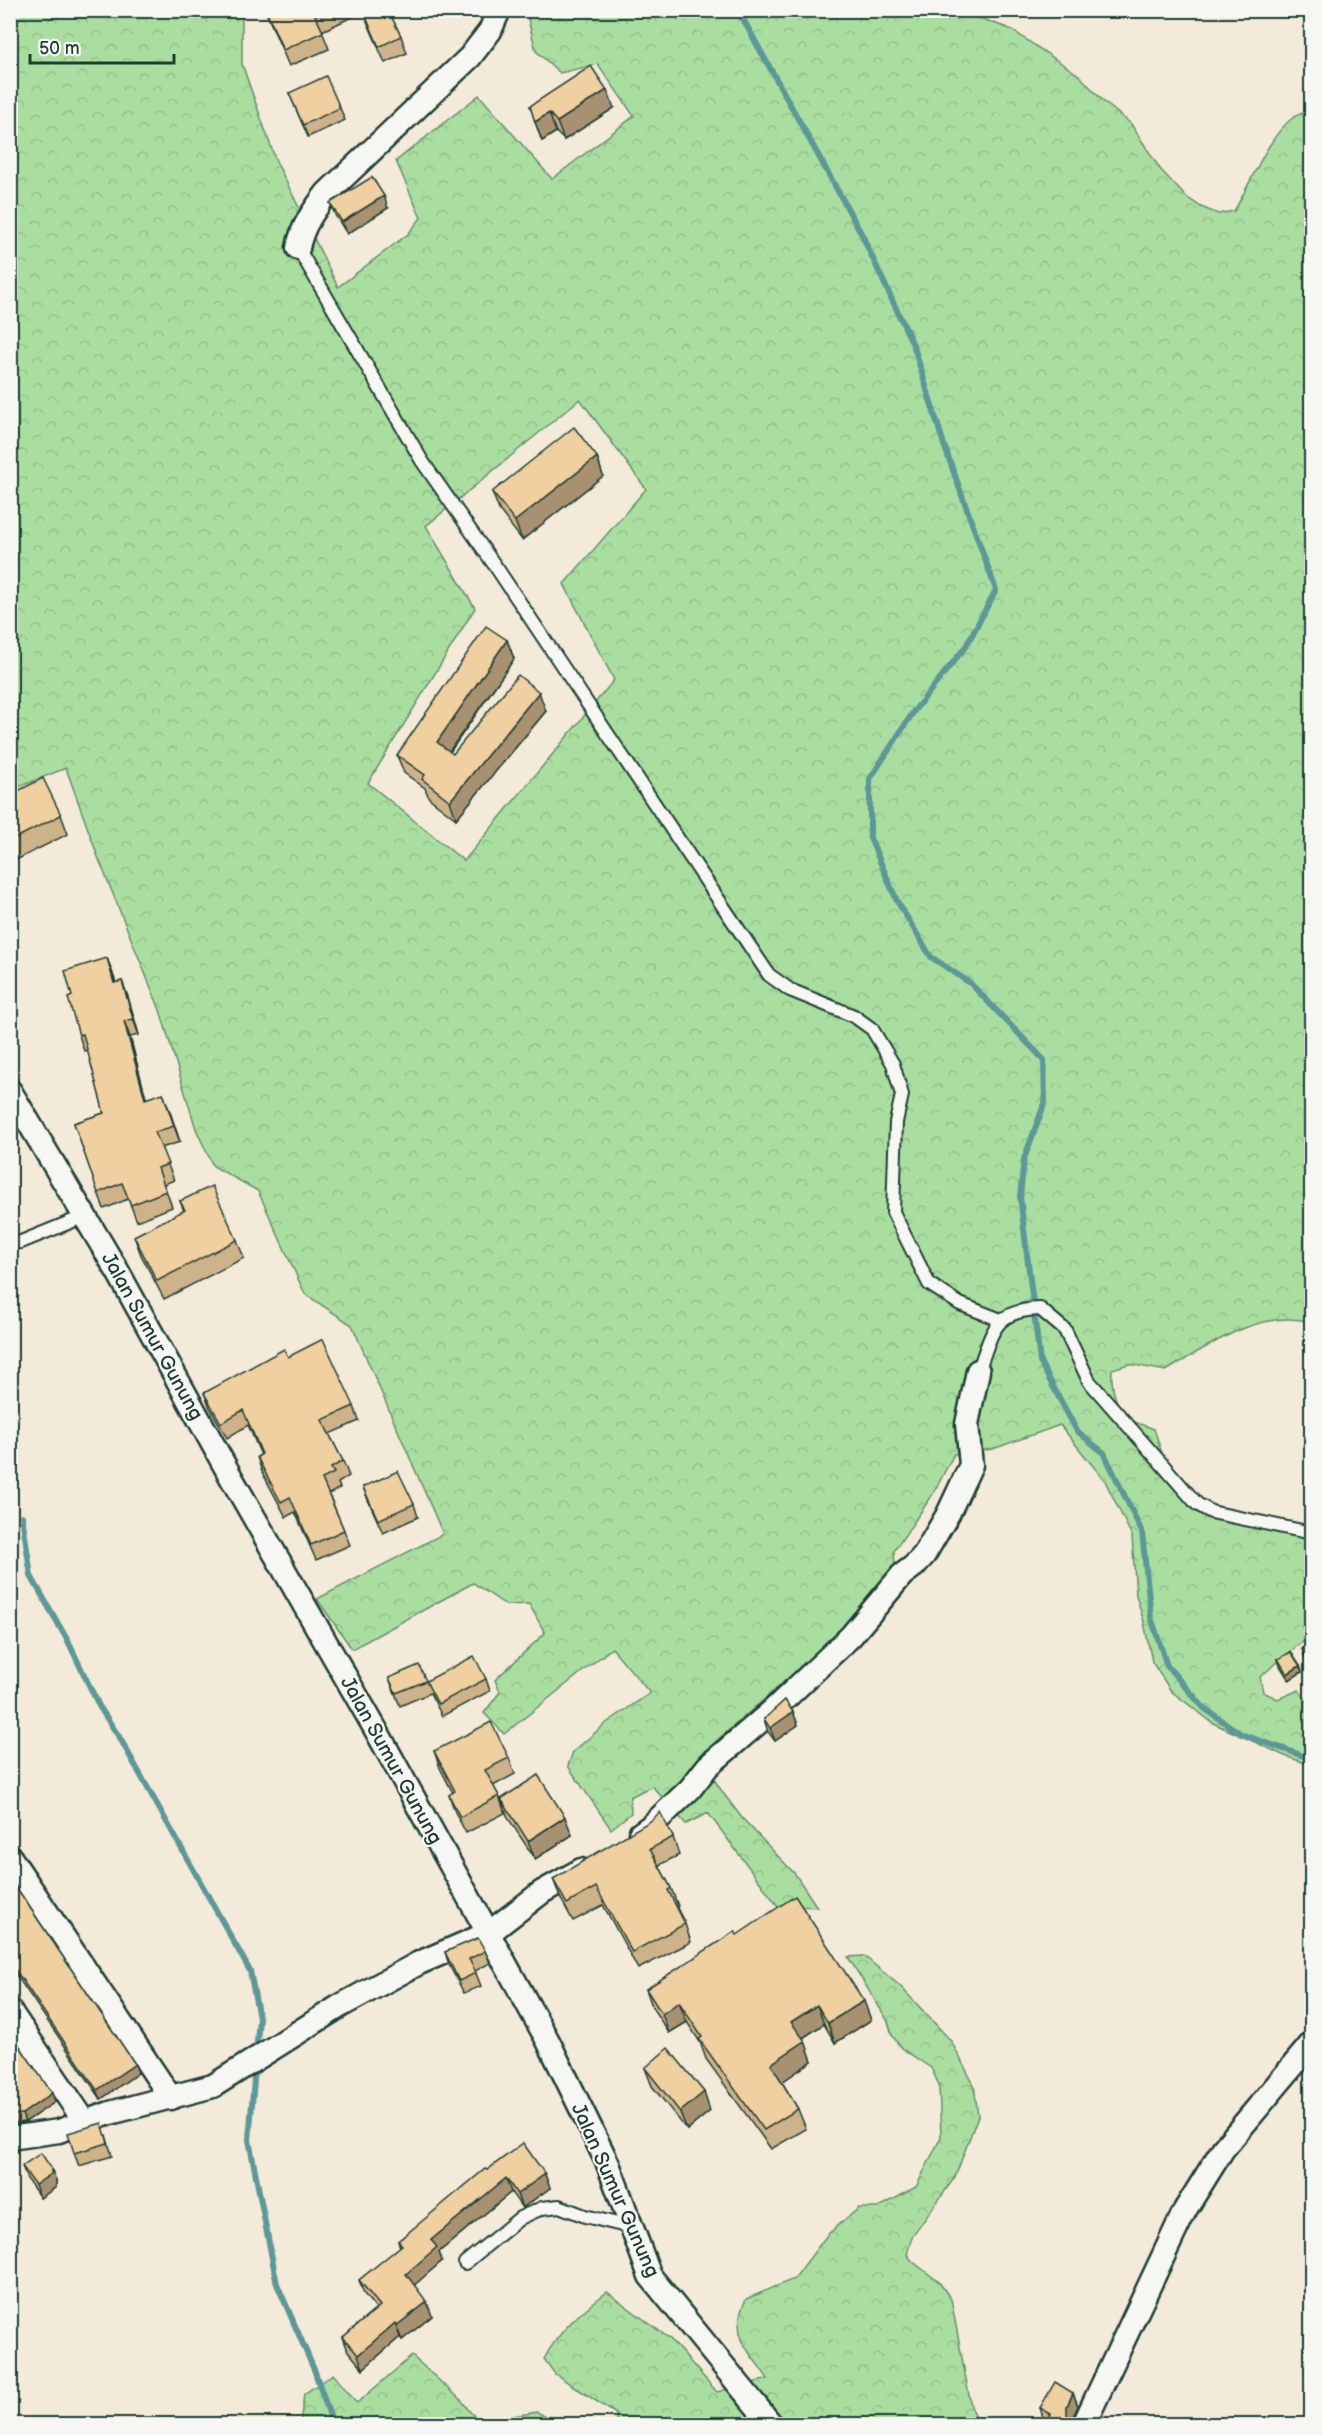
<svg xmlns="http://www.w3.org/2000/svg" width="1322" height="2435" viewBox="0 0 1322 2435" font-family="'Balsamiq Sans',sans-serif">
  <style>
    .forest { fill: url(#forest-crowns); stroke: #648e6a; stroke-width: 1.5; fill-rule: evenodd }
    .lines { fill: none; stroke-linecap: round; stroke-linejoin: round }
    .stream { stroke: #5b9898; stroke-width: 6 }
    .lane-casing { stroke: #1f3d34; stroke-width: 16 }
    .street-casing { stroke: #1f3d34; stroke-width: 27 }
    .lane { stroke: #f6f6f2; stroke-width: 12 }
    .street { stroke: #f6f6f2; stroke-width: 22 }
    .wall { fill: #ceb28a; stroke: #1f3d34; stroke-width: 1.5 }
    .shaded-wall { fill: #a89171; stroke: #1f3d34; stroke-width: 1.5 }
    .building { fill: #f0cfa1; stroke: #1f3d34; stroke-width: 1.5 }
    .labels { text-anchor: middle; stroke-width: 4.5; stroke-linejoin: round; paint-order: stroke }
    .street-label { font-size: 20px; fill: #1f3d34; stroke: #f6f6f2 }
  </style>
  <defs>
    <pattern id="forest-crowns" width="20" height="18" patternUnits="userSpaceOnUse" patternTransform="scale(1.5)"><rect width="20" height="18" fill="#aadea0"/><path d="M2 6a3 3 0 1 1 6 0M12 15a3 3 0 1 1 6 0" fill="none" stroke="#92bf8a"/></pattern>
  </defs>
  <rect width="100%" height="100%" fill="#f4eada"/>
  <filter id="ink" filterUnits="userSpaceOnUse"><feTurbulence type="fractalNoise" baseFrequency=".0167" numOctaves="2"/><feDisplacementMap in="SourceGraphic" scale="12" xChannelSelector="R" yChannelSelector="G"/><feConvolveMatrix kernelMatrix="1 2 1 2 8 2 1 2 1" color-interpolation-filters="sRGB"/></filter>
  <g filter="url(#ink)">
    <g class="forest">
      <path d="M11 11H242V64L276 161 338 287 408 234 421 218 396 161 479 95 552 179 634 116 598 64 560 73 536 51 526 11H961L1010 29 1079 75 1104 102 1131 124 1160 169 1185 196 1201 207 1218 214 1234 211C1250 185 1269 134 1294 117 1299 114 1306 112 1311 110V1322C1260 1308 1208 1346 1166 1371L1129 1364 1112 1369C1111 1386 1115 1411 1132 1420 1138 1424 1147 1426 1154 1429L1170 1477 1210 1509 1280 1523H1296L1311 1531V1637L1298 1645 1260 1677 1263 1692 1278 1699 1299 1690 1307 1702 1311 1704V1765L1285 1756 1213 1723 1171 1691 1152 1662 1144 1622 1136 1595 1132 1536 1105 1481 1060 1425 993 1449 954 1454 933 1494 894 1551 895 1568 842 1632 699 1756 723 1793 742 1818 795 1874 817 1907 795 1906 783 1913 708 1813 686 1824 652 1786 630 1797 631 1813 611 1829 568 1766 573 1752 605 1724 650 1693 612 1648 504 1734 484 1713 500 1692 495 1680 545 1633 529 1604 506 1605 473 1583 352 1649 317 1599 443 1534 352 1325 305 1294 258 1191 213 1166 196 1129 160 1010 98 857 66 768 11 790ZM580 399 646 489 564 584 614 680 464 861 368 783 475 608 426 526Z"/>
      <path d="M864 1956 900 1986 951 2041 974 2085 978 2116 955 2177 912 2237 907 2254 912 2261 939 2282 951 2299 971 2406 977 2424H616V2414L555 2374 544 2359C559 2330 582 2311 607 2292L670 2339 717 2392 768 2379C749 2350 728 2336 746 2299L794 2279 827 2235 859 2208H878L916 2187 941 2137 939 2085 931 2068 901 2048 892 2035 888 2021 848 1957Z"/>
      <polygon points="412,2356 462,2401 471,2413 483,2421 537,2412 561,2424 300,2424 304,2394 333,2374 357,2403"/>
    </g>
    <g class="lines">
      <g class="stream">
        <polyline points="738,10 861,233 914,347 944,445 996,590 966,646 914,711 870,779 870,838 897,901 931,957 970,983 1044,1060 1045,1102 1024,1159 1020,1196 1040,1362 1077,1431 1104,1453 1142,1532 1151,1617 1167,1666 1204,1708 1241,1734 1312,1759"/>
        <polyline points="22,1516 31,1576 69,1643 99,1706 121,1740 250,1971 259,2018 256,2054"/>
        <polyline points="255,2067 249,2140 277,2284 315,2372 330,2416 337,2424"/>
      </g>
      <g class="lane-casing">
        <g id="lane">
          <polyline points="298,248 422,461 498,570 769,975 790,990 854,1016 872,1029 893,1064 902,1095 896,1122 893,1212 929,1284 960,1304 1001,1320"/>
          <polyline points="10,1243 21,1242 85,1216"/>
          <path d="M978 1371C993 1332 993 1310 1040 1309L1065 1330 1089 1381 1197 1504 1211 1512 1312 1533"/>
          <polyline points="465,2263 520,2218 542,2208 559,2206 585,2216 630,2227"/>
        </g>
      </g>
      <g class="street-casing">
        <g id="street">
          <path d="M298 248C302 226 314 210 327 193L470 57 490 31 499 10"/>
          <polyline points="10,1091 118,1272 232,1479 376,1730 548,2041 608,2164 650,2276 771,2424"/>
          <polyline points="640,1834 651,1826 690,1789 708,1766 773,1710 851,1636 902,1575 914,1566 924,1555 948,1514 971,1465 967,1424 978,1371"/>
          <polyline points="10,1857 171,2098"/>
          <polyline points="10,2011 85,2122"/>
          <polyline points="10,2138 59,2131 110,2113 213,2086 340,2006 419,1963 489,1933 542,1892 581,1870"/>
          <polyline points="1084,2424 1185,2210 1223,2149 1312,2043"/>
        </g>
      </g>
      <use href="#lane" class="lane"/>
      <use href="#street" class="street"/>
    </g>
    <g class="wall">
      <polygon points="265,10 388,10 401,36 407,53 385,63 363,12 322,31 329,49 289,66"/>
      <polygon points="289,93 340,108 345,120 308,137"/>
      <polygon points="530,106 614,108 564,140 556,132 542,141"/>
      <polygon points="330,203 388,208 347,234 335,215"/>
      <polygon points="597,457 603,476 522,540 499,510 492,492"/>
      <polygon points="507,640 514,659 450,752 453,754 546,711 456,819 429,798 425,788 404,773 397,755"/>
      <polygon points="10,795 61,815 68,834 10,863"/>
      <polygon points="107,958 116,983 122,981 128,997 139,1035 130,1037 146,1098 169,1109 180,1142 161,1148 174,1180 164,1184 172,1207 137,1221 128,1199 104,1209 74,1123 104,1113 88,1050 84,1051 79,1035 72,996"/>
      <polygon points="180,1201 237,1240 244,1258 164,1299 141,1255 134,1236 184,1211"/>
      <polygon points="288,1357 354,1406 359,1421 329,1434 343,1461 349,1476 338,1483 340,1488 329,1494 350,1545 316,1560 295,1512 286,1517 262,1472 257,1457 261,1455 248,1425 227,1438 210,1408 204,1393"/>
      <polygon points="363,1487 414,1504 418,1517 383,1533 368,1500"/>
      <polygon points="1311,1643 1311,1670 1306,1661 1302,1649"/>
      <polygon points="1278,1659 1300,1666 1302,1672 1289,1680 1280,1666"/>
      <polygon points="389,1678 426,1681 486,1679 490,1691 442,1716 430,1693 400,1706"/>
      <polygon points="793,1712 798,1725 775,1741 768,1732 764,1719"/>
      <polygon points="434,1751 509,1758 515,1774 493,1786 499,1796 505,1813 466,1833 455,1812 449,1795 453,1793 440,1768"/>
      <polygon points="501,1799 572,1835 535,1859 508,1818"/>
      <polygon points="673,1837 679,1855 659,1865 671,1888 678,1906 676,1907 685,1924 691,1942 638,1969 603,1905 573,1921 560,1897 553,1879"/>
      <polygon points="10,1878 135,2064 138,2073 101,2099 10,1966"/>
      <polygon points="737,1935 871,2020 835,2043 824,2024 803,2038 812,2061 782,2082 798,2109 806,2129 771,2149 706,2059 700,2042 687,2022 669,2033 653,2009 646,1989"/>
      <polygon points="485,1951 490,1963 475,1971 481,1986 464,1993 449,1965 445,1952"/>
      <polygon points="10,2032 55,2102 25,2122 16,2123 10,2115"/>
      <polygon points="645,2068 710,2111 687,2130 652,2086"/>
      <polygon points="106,2135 112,2156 79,2166 74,2153"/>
      <polygon points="22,2166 51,2168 56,2181 56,2187 40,2198 27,2179"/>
      <polygon points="487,2170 550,2188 522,2208 511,2192 439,2252 442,2261 414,2285 432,2316 402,2340 400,2337 363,2369 348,2351 343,2337 376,2309 364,2294 359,2280 400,2247 398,2241"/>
      <polygon points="1073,2393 1078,2406 1072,2419 1072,2424 1046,2424 1047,2422 1044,2420 1040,2408"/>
    </g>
    <g class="shaded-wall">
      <polygon points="607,90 614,108 564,140 557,122"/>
      <polygon points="549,113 556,132 542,141 535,122"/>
      <polygon points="384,196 388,208 347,234 342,222"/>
      <polygon points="597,457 603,476 522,540 515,521"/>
      <polygon points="507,640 514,659 443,760 437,742"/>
      <polygon points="539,692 546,711 456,819 450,801"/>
      <polygon points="107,958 113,974 120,999 114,983"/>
      <polygon points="122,981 128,997 139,1035 133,1019"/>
      <polygon points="124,1021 130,1037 150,1115 145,1099"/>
      <polygon points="163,1093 169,1109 180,1142 174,1126"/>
      <polygon points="1300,1666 1302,1672 1289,1680 1287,1674"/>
      <polygon points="793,1712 798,1725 775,1741 770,1728"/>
      <polygon points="565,1817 572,1835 535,1859 528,1841"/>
      <polygon points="864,2001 871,2020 835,2043 828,2023"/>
      <polygon points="679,2002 687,2022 669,2033 662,2014"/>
      <polygon points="817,2005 824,2024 798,2041 791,2022"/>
      <polygon points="805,2041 812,2061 779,2084 771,2064"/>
      <polygon points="135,2064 138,2073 101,2099 97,2090"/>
      <polygon points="704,2092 710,2111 687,2130 680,2112"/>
      <polygon points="52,2093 55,2102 25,2122 22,2114"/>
      <polygon points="51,2168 56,2181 56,2187 40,2198 35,2185"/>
      <polygon points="545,2174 550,2188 522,2208 517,2194"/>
      <polygon points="506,2178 511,2192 439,2252 442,2261 411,2288 406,2274 431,2240"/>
      <polygon points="427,2302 432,2316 402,2340 396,2326"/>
      <polygon points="395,2323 400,2337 363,2369 358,2355"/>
      <polygon points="1073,2393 1078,2406 1072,2419 1072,2424 1063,2424 1067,2406"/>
    </g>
    <g class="building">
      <polygon points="266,10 326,10 315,15 323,32 283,50"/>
      <polygon points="363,10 388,10 401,36 379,47"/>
      <polygon points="591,66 607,90 557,122 549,113 535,122 530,106"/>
      <polygon points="326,76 340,108 303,125 289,93"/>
      <polygon points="372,177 384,196 342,222 330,203"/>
      <polygon points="574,427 597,457 515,521 492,492"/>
      <polygon points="486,626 507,640 437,742 453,754 518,675 539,692 450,801 422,779 425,775 397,755"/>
      <polygon points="43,778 61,815 10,841 10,795"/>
      <polygon points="107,958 114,983 122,981 133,1019 124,1021 145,1099 163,1093 174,1126 155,1132 168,1164 158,1168 166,1191 131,1205 122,1183 98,1193 74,1123 104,1113 83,1034 79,1035 68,998 72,996 65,971"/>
      <polygon points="212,1186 237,1240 157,1281 134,1236 185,1210 180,1201"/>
      <polygon points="323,1339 354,1406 322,1420 343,1461 331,1468 334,1473 322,1479 344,1530 311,1545 290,1497 281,1502 257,1457 262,1454 243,1410 221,1423 204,1393 284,1349 288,1357"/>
      <polygon points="398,1471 414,1504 378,1520 363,1487"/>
      <polygon points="1311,1643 1311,1665 1302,1649"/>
      <polygon points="1291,1652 1300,1666 1287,1674 1278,1659"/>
      <polygon points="474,1656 486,1679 438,1704 426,1681"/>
      <polygon points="419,1665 426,1681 396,1693 389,1678"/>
      <polygon points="785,1700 793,1712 770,1728 764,1719"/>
      <polygon points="491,1722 509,1758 485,1770 499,1796 460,1817 449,1795 455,1791 434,1751"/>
      <polygon points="538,1775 565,1817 528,1841 501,1799"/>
      <polygon points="660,1812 673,1837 650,1849 671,1888 668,1890 685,1924 632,1952 596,1887 567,1904 553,1879 652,1820"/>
      <polygon points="10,1878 135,2064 97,2090 10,1962"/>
      <polygon points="795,1896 864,2001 828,2023 817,2005 791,2022 805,2041 771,2064 798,2109 764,2130 699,2039 702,2037 679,2002 662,2014 646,1989 735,1931 737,1935"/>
      <polygon points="478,1938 485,1951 469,1959 476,1973 459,1981 445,1952"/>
      <polygon points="10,2032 52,2093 22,2114 13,2115 10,2111"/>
      <polygon points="668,2048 704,2092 680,2112 645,2068"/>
      <polygon points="102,2123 108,2143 74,2153 68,2133"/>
      <polygon points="523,2143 545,2174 517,2194 506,2178 431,2240 437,2247 406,2274 427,2302 396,2326 395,2323 358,2355 343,2337 380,2306 359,2280 402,2245 398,2241 421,2222 485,2169 487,2170"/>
      <polygon points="41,2153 51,2168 51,2174 35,2185 22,2166"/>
      <polygon points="1055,2382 1073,2393 1067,2406 1067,2416 1063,2424 1046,2424 1051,2414 1040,2408"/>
    </g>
  </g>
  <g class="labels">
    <g class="street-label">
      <text transform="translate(153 1336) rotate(61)" y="7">Jalan Sumur Gunung</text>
      <text transform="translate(392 1760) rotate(61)" y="7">Jalan Sumur Gunung</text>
      <text transform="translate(616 2190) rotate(66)" y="7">Jalan Sumur Gunung</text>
    </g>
  </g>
  <rect width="1322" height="2435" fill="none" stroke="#f6f6f2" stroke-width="36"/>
  <rect x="18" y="18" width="1286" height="2399" fill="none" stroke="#1f3d34" stroke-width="2" filter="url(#ink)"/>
  <path d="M30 54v9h144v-9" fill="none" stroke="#1f3d34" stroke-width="3"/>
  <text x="39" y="54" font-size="18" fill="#1f3d34" stroke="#f6f6f2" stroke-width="4.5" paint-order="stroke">50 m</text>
</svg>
